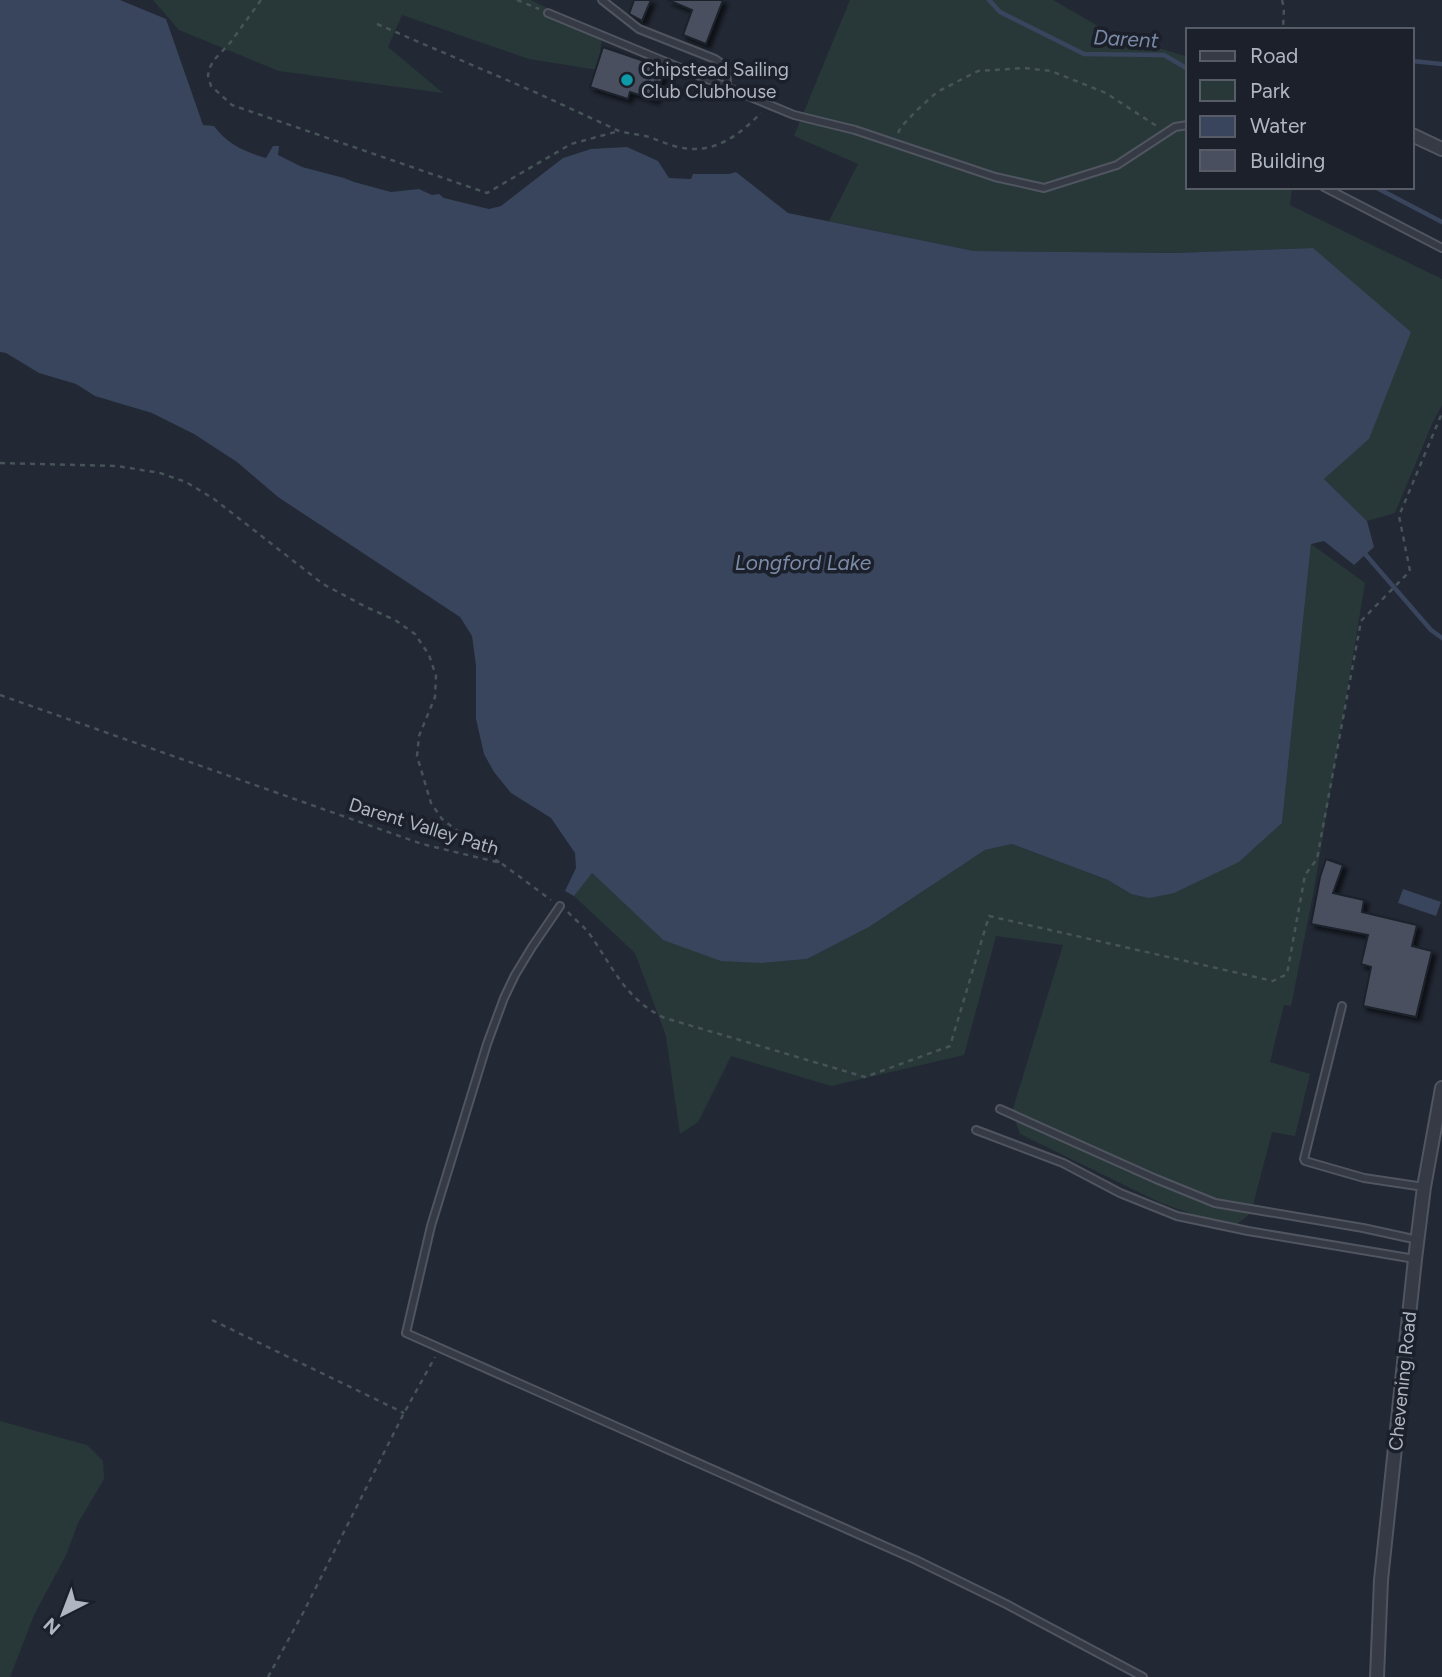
<svg xmlns="http://www.w3.org/2000/svg" width="1442" height="1677" viewBox="0 0 1442 1677" font-family="Figtree,sans-serif">
  <style>
    .green { fill: #283839 }
    .water { fill: #39455c }
    .lines { fill: none; stroke-linecap: round; stroke-linejoin: round }
    .stream { stroke: #39455c; stroke-width: 4.5 }
    .building { fill: #494f5e; stroke: #1d222c; stroke-width: 2; filter: url(#shadow) }
    .lane-casing { stroke: #505560; stroke-width: 10 }
    .street-casing { stroke: #505560; stroke-width: 16 }
    .path { stroke: #465357; stroke-width: 2.5; stroke-dasharray: 5 5; stroke-linecap: butt }
    .lane { stroke: #353a45; stroke-width: 6 }
    .street { stroke: #353a45; stroke-width: 12 }
    .culture-dot { fill: #0f9aa8; stroke: #1b202a; stroke-width: 2.5 }
    .labels { text-anchor: middle; stroke-width: 7; stroke-linejoin: round; paint-order: stroke }
    .poi-label { font-size: 19px; fill: #b0b5c2; stroke: #1b202a; text-anchor: start }
    .street-label { font-size: 19px; fill: #b0b5c2; stroke: #1b202a }
    .water-label { font-size: 21px; font-style: italic; fill: #7b8aa7; stroke: #1b202a }
  </style>
  <defs>
    <filter id="shadow"><feDropShadow dx="4" dy="4" stdDeviation="2" flood-color="#0009"/></filter>
  </defs>
  <rect width="100%" height="100%" fill="#222834"/>
  <g class="green">
    <polygon points="153,0 531,0 602,36 598,70 529,59 402,15 388,47 443,93 279,71 179,30"/>
    <polygon points="850,0 1053,0 1110,33 1188,57 1188,187 1292,187 1290,205 1442,279 1442,405 1432,424 1395,513 1367,521 1324,479 1369,439 1313,248 1173,253 974,251 829,221 858,164 794,136"/>
    <polygon points="1311,544 1365,583 1313,895 1291,1006 1284,1005 1270,1062 1310,1074 1295,1136 1272,1132 1251,1213 1232,1228 1161,1203 1020,1134 1012,1112 1063,945 996,936 964,1055 831,1086 731,1056 698,1122 680,1134 666,1036 635,953 574,896 591,872 663,940 762,963 807,959 869,927 985,850 1012,844 1108,880 1131,894 1239,862 1282,823"/>
    <polygon points="0,1421 87,1445 103,1461 104,1479 78,1523 66,1555 34,1615 10,1677 0,1677"/>
  </g>
  <g class="water">
    <path d="M0 0H120L166 19 203 125 214 126C227 144 245 152 266 158L273 146H279L278 155 302 167 344 178 354 182 391 192 419 189 432 195 439 194 444 198 489 209 501 206 563 158 591 149 627 147 658 161 669 178 691 179 693 174H729L736 172 788 213 974 251 1173 253 1313 248 1411 332 1369 439 1324 479 1367 521 1374 547 1354 565 1324 541 1311 544 1282 823 1239 862 1174 893 1149 898 1131 894 1108 880 1012 844 985 850 869 927 807 959 762 963 721 961 663 940 592 873 574 896 565 891 576 868 575 853 551 818 511 793 494 772 484 754 476 719V666L472 636 460 617 278 497 237 462 194 434 152 413 95 396 76 384 39 373 6 353 0 352Z"/>
    <polygon points="1403,889 1441,902 1436,916 1398,903"/>
  </g>
  <g class="lines">
    <g class="stream">
      <polyline points="989,0 1000,12 1084,54 1164,55 1188,69"/>
      <polyline points="1412,61 1442,64"/>
      <polyline points="1375,187 1442,222"/>
      <polyline points="1366,555 1431,630 1442,638"/>
    </g>
  </g>
  <g class="building">
    <polygon points="634,0 651,0 642,21 629,14"/>
    <polygon points="668,0 723,0 706,44 683,35 692,10"/>
    <polygon points="603,47 656,65 654,70 664,73 655,100 630,92 628,99 590,87"/>
    <polygon points="1326,859 1343,865 1333,893 1364,900 1362,912 1417,925 1412,946 1432,951 1416,1017 1363,1006 1371,967 1361,964 1368,935 1311,924 1320,877"/>
  </g>
  <g class="lines">
    <g class="lane-casing">
      <g id="lane">
        <path d="M602 0 639 29 715 59C729 68 726 73 727 88"/>
        <polyline points="548,13 794,115 855,130 995,177 1044,188 1117,165 1175,127 1188,125"/>
        <polyline points="1324,187 1442,248"/>
        <polyline points="560,906 532,947 515,975 504,998 487,1044 431,1226 406,1333 916,1560 1006,1604 1143,1677"/>
        <polyline points="1342,1006 1304,1159 1305,1161 1364,1178 1424,1187"/>
        <polyline points="1000,1109 1156,1179 1215,1203 1363,1228 1418,1240"/>
        <polyline points="976,1130 1063,1163 1120,1193 1177,1216 1248,1231 1415,1259"/>
      </g>
    </g>
    <g class="street-casing">
      <g id="street">
        <polyline points="1412,135 1442,149"/>
        <polyline points="1377,1677 1381,1580 1415,1259 1424,1187 1442,1088"/>
      </g>
    </g>
    <g class="path">
      <polyline points="261,0 230,43 214,60 209,69 208,76 211,86 232,105 487,193 571,144 619,131"/>
      <polyline points="517,0 539,9"/>
      <polyline points="1282,0 1284,8 1283,30"/>
      <path d="M377 24 537 93 619 131C630 134 641 134 652 138 660 141 669 145 678 147 713 155 737 137 761 113"/>
      <polyline points="898,133 901,127 916,111 937,92 978,71 1024,68 1051,71 1106,93 1158,127"/>
      <polyline points="0,463 117,466 160,473 186,482 214,499 323,584 366,607 395,620 415,634 429,655 436,676 435,697 419,736 417,756 431,803 442,819 500,863"/>
      <polyline points="0,695 422,844 501,863 551,900"/>
      <path d="M568 912C575 920 585 927 591 936 613 968 627 1001 665 1018L865 1077 950 1046 989 916 1273 981 1287 974 1305 875 1317 859 1361 621 1410 571 1399 516 1442 413"/>
      <polyline points="212,1320 404,1413"/>
      <polyline points="268,1677 303,1613 404,1413 435,1357"/>
    </g>
    <use href="#lane" class="lane"/>
    <use href="#street" class="street"/>
  </g>
  <circle class="culture-dot" cx="627" cy="80" r="7"/>
  <g class="labels">
    <g class="poi-label">
      <text x="641" y="76">Chipstead Sailing<tspan x="641" dy="22">Club Clubhouse</tspan></text>
    </g>
    <g class="street-label">
      <text transform="translate(424 826) rotate(17)" y="7">Darent Valley Path</text>
      <text transform="translate(1402 1381) rotate(-84)" y="7">Chevening Road</text>
    </g>
    <g class="water-label">
      <text transform="translate(1126 39) rotate(3)" y="7">Darent</text>
      <text x="803" y="570">Longford Lake</text>
    </g>
  </g>
  <rect x="1186" y="28" width="228" height="161" fill="#1b202a" stroke="#575c67" stroke-width="2"/>
  <rect x="1200" y="51" width="35" height="10" fill="#353a45" stroke="#575c67" stroke-width="2"/>
  <text x="1250" y="63" font-size="21" fill="#b0b5c2">Road</text>
  <rect x="1200" y="80" width="35" height="21" fill="#283839" stroke="#575c67" stroke-width="2"/>
  <text x="1250" y="98" font-size="21" fill="#b0b5c2">Park</text>
  <rect x="1200" y="116" width="35" height="21" fill="#39455c" stroke="#575c67" stroke-width="2"/>
  <text x="1250" y="133" font-size="21" fill="#b0b5c2">Water</text>
  <rect x="1200" y="150" width="35" height="21" fill="#494f5e" stroke="#575c67" stroke-width="2"/>
  <text x="1250" y="168" font-size="21" fill="#b0b5c2">Building</text>
  <g transform="translate(63 1614) rotate(222)" stroke="#1b202a" stroke-width="5" paint-order="stroke">
  <path d="M0-5L12 26L0 18L-12 26Z" fill="#b0b5c2"/>
  <text y="-10" font-size="19" font-weight="bold" text-anchor="middle" fill="#b0b5c2">N</text>
  </g>
</svg>
